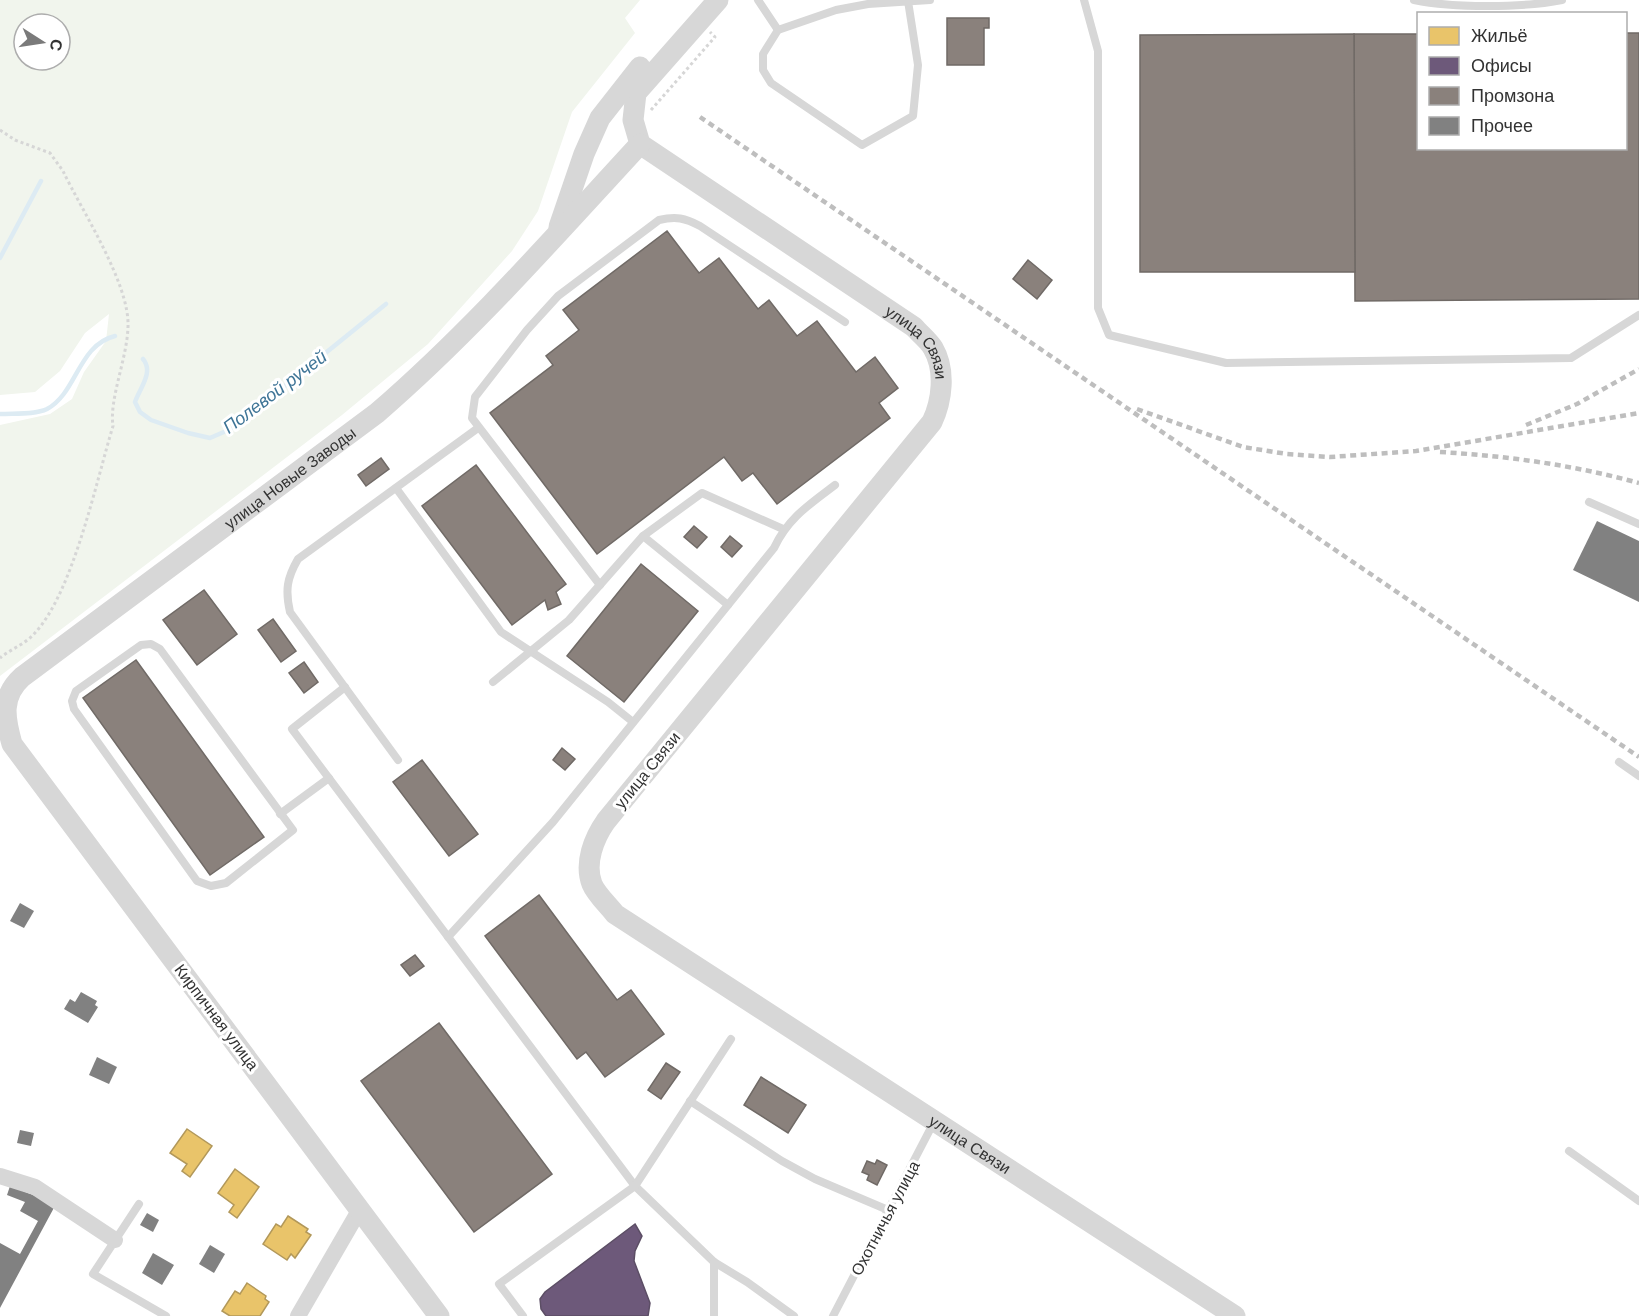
<svg xmlns="http://www.w3.org/2000/svg" width="1639" height="1316" viewBox="0 0 1639 1316" font-family="Arial,sans-serif">
  <style>
    .green { fill: #f1f5ed; fill-rule: evenodd }
    .homes { fill: #e9c46a; stroke: #b2985a; stroke-width: 1.5 }
    .offices { fill: #6d597a; stroke: #5c4e65; stroke-width: 1.5 }
    .industry { fill: #8a817c; stroke: #706a66; stroke-width: 1.5 }
    .lines { fill: none; stroke-linecap: round; stroke-linejoin: round }
    .stream { stroke: #ddebf3; stroke-width: 4.5 }
    .building { fill: #818181 }
    .path { stroke: #d6d6d6; stroke-width: 3; stroke-dasharray: 3 3; stroke-linecap: butt }
    .service { stroke: #d7d7d7; stroke-width: 8 }
    .minor { stroke: #d7d7d7; stroke-width: 16 }
    .tertiary { stroke: #d7d7d7; stroke-width: 21 }
    .rail { stroke: #bebebe; stroke-width: 4.5; stroke-dasharray: 6 4.5; stroke-linecap: butt }
    .labels { text-anchor: middle; stroke-width: 6; stroke-linejoin: round; paint-order: stroke }
    .street-label { font-size: 16px; fill: #333; stroke: #fff }
    .water-label { font-size: 18px; font-style: italic; fill: #3f7597; stroke: #fff }
  </style>
  <rect width="100%" height="100%" fill="#fff"/>
  <path class="green" d="M0 0H640L625 18 635 33 572 112 538 211 512 251 428 344 342 415 0 676V425L50 414 72 399 84 372 106 341 109 314 85 333 60 371 35 392 0 395ZM24 24H60V60H24Z"/>
  <g class="homes">
    <polygon points="187,1129 212,1146 190,1177 182,1171 187,1164 170,1153"/>
    <polygon points="235,1169 259,1187 237,1218 229,1212 234,1205 218,1193"/>
    <polygon points="288,1216 308,1229 306,1232 311,1235 295,1258 291,1254 287,1260 263,1244 276,1224 281,1227"/>
    <polygon points="247,1283 266,1296 265,1299 269,1302 260,1316 230,1316 222,1311 235,1291 240,1294"/>
  </g>
  <polygon class="offices" points="635,1224 642,1236 635,1251 634,1261 650,1303 648,1316 546,1316 541,1309 540,1299 545,1292"/>
  <g class="industry">
    <polygon points="947,18 989,18 989,28 984,28 984,65 947,65"/>
    <polygon points="1626,33 1639,33 1639,299 1355,301 1354,34 1418,34 1418,148 1626,148"/>
    <polygon points="1354,34 1355,272 1140,272 1140,35"/>
    <polygon points="667,231 699,273 719,258 758,309 769,300 797,336 817,321 856,372 875,357 898,388 879,403 890,418 777,504 753,473 742,481 724,457 597,554 490,413 553,365 546,356 579,330 563,310"/>
    <polygon points="1028,260 1052,280 1037,299 1013,279"/>
    <polygon points="381,458 389,469 366,486 358,475"/>
    <polygon points="476,465 566,584 556,592 561,604 548,610 545,600 512,625 422,506"/>
    <polygon points="694,526 707,537 697,548 684,537"/>
    <polygon points="730,536 742,546 732,557 721,547"/>
    <polygon points="641,564 698,611 624,702 567,656"/>
    <polygon points="204,590 237,634 197,665 163,620"/>
    <polygon points="273,619 296,651 281,662 258,630"/>
    <polygon points="136,660 264,837 210,875 83,698"/>
    <polygon points="304,662 318,682 304,693 289,673"/>
    <polygon points="562,748 575,759 565,770 553,760"/>
    <polygon points="422,760 478,834 449,856 393,782"/>
    <polygon points="539,895 617,1000 631,990 664,1034 605,1077 586,1052 577,1059 485,936"/>
    <polygon points="415,955 424,966 410,976 401,965"/>
    <polygon points="439,1023 552,1174 474,1232 361,1081"/>
    <polygon points="666,1063 680,1072 661,1099 648,1090"/>
    <polygon points="761,1077 806,1105 788,1133 744,1105"/>
    <polygon points="877,1160 887,1165 877,1185 867,1180 869,1175 862,1172 867,1161 875,1164"/>
  </g>
  <g class="lines">
    <g class="stream">
      <polyline points="0,258 41,181"/>
      <path d="M143 359C154 372 140 388 135 402L140 412 151 420 188 433 210 438 233 428 386 304"/>
      <path d="M0 414C13 413 35 415 47 409 77 393 78 345 115 336"/>
    </g>
  </g>
  <g class="building">
    <polygon points="1597,521 1639,541 1639,602 1573,570"/>
    <polygon points="20,903 34,911 24,928 10,921"/>
    <polygon points="81,992 97,1001 95,1005 98,1007 88,1023 64,1009 70,999 75,1002"/>
    <polygon points="97,1057 117,1067 109,1084 89,1075"/>
    <polygon points="20,1130 34,1133 31,1146 17,1143"/>
    <polygon points="10,1186 56,1204 0,1308 0,1243 20,1254 38,1221 20,1211 25,1202 7,1195"/>
    <polygon points="147,1213 159,1220 153,1232 140,1225"/>
    <polygon points="210,1245 225,1254 214,1273 199,1264"/>
    <polygon points="153,1253 174,1265 162,1285 142,1273"/>
  </g>
  <g class="lines">
    <g class="path">
      <polyline points="651,110 715,37 710,32"/>
      <path d="M0 130 15 140 50 153 63 171C82 211 130 284 128 327 127 359 109 399 113 426 96 482 73 593 34 634 25 644 11 649 0 658"/>
    </g>
    <g class="service">
      <polyline points="758,0 778,30"/>
      <polyline points="1084,0 1098,51 1098,308 1109,335 1226,363 1571,358 1639,315"/>
      <path d="M1414 0C1453 8 1523 8 1562 0"/>
      <polyline points="908,1 918,65 913,116 862,145 771,83 763,70 763,54 778,30 836,10 868,4 930,0"/>
      <polyline points="396,488 501,632 608,702 633,722"/>
      <polyline points="1589,502 1639,524"/>
      <polyline points="643,536 728,605"/>
      <path d="M600 585 472 418 475 397 527 330 558 296 659 220C676 216 685 218 700 226L845 322"/>
      <polygon points="151,644 160,649 293,830 226,883 211,886 197,881 74,709 72,701 76,691 141,645"/>
      <polyline points="493,682 569,620 643,536 702,493 783,529"/>
      <polyline points="345,687 292,729 635,1186 714,1262 747,1282 794,1316"/>
      <path d="M398 760 290 612C285 590 287 578 298 559L478 428"/>
      <polyline points="1619,762 1639,776"/>
      <polyline points="280,814 329,778"/>
      <path d="M448 937 553 822 774 548C788 518 810 504 835 485"/>
      <polyline points="690,1101 782,1161 815,1179 888,1210"/>
      <polyline points="1569,1151 1639,1201"/>
      <polyline points="139,1204 93,1274 166,1316"/>
      <polyline points="523,1316 499,1284 635,1186 731,1039"/>
      <polyline points="714,1316 714,1262"/>
      <polyline points="833,1316 935,1120"/>
    </g>
    <g class="minor">
      <polyline points="0,1176 35,1187 115,1240"/>
      <polyline points="298,1316 360,1209"/>
    </g>
    <g class="tertiary">
      <path id="s1" d="M718 0 636 93 633 120 640 144 914 327C920 334 929 341 933 348 946 370 942 401 932 422L606 821C594 838 584 863 592 884 596 894 608 905 615 914L1235 1316"/>
      <polyline points="559,227 584,154 600,118 640,67"/>
      <path id="s2" d="M439 1316 12 744C5 719 0 697 22 677L377 413C472 331 555 236 640 144"/>
    </g>
    <g class="rail">
      <polyline points="700,117 1639,757"/>
      <polyline points="1137,409 1243,447 1287,454 1330,457 1416,451 1639,413"/>
      <polyline points="1526,425 1577,404 1639,369"/>
      <path d="M1440 452C1508 456 1573 465 1639 483"/>
    </g>
  </g>
  <g class="labels">
    <g class="street-label">
      <text dy="6" stroke="none"><textPath href="#s1" startOffset="520">улица Связи</textPath></text>
      <text dy="6" stroke="none"><textPath href="#s2" startOffset="1120">улица Новые Заводы</textPath></text>
      <text transform="translate(647 770) rotate(-51)" y="6">улица Связи</text>
      <text transform="translate(217 1017) rotate(53)" y="6">Кирпичная улица</text>
      <text dy="6" stroke="none"><textPath href="#s1" startOffset="1654">улица Связи</textPath></text>
      <text transform="translate(885 1218) rotate(-62)" y="6">Охотничья улица</text>
    </g>
    <g class="water-label">
      <text transform="translate(275 392) rotate(-37)" y="6">Полевой ручей</text>
    </g>
  </g>
  <rect x="1417" y="12" width="210" height="138" fill="#ffffff" stroke="#adadad" stroke-width="1.5"/>
  <rect x="1429" y="27" width="30" height="18" fill="#e9c46a" stroke="#adadad" stroke-width="1.5"/>
  <text x="1471" y="42" font-size="18" fill="#333333">Жильё</text>
  <rect x="1429" y="57" width="30" height="18" fill="#6d597a" stroke="#adadad" stroke-width="1.5"/>
  <text x="1471" y="72" font-size="18" fill="#333333">Офисы</text>
  <rect x="1429" y="87" width="30" height="18" fill="#8a817c" stroke="#adadad" stroke-width="1.5"/>
  <text x="1471" y="102" font-size="18" fill="#333333">Промзона</text>
  <rect x="1429" y="117" width="30" height="18" fill="#818181" stroke="#adadad" stroke-width="1.5"/>
  <text x="1471" y="132" font-size="18" fill="#333333">Прочее</text>
  <g transform="translate(42 42) rotate(102)"><circle r="28" fill="#ffffff" stroke="#adadad" stroke-width="1.5"/>
  <path d="M0-4.5L10 22L0 15L-10 22Z" fill="#7a7a7a"/>
  <text y="-9" font-size="16" font-weight="bold" text-anchor="middle" fill="#333333">С</text>
  </g>
</svg>
